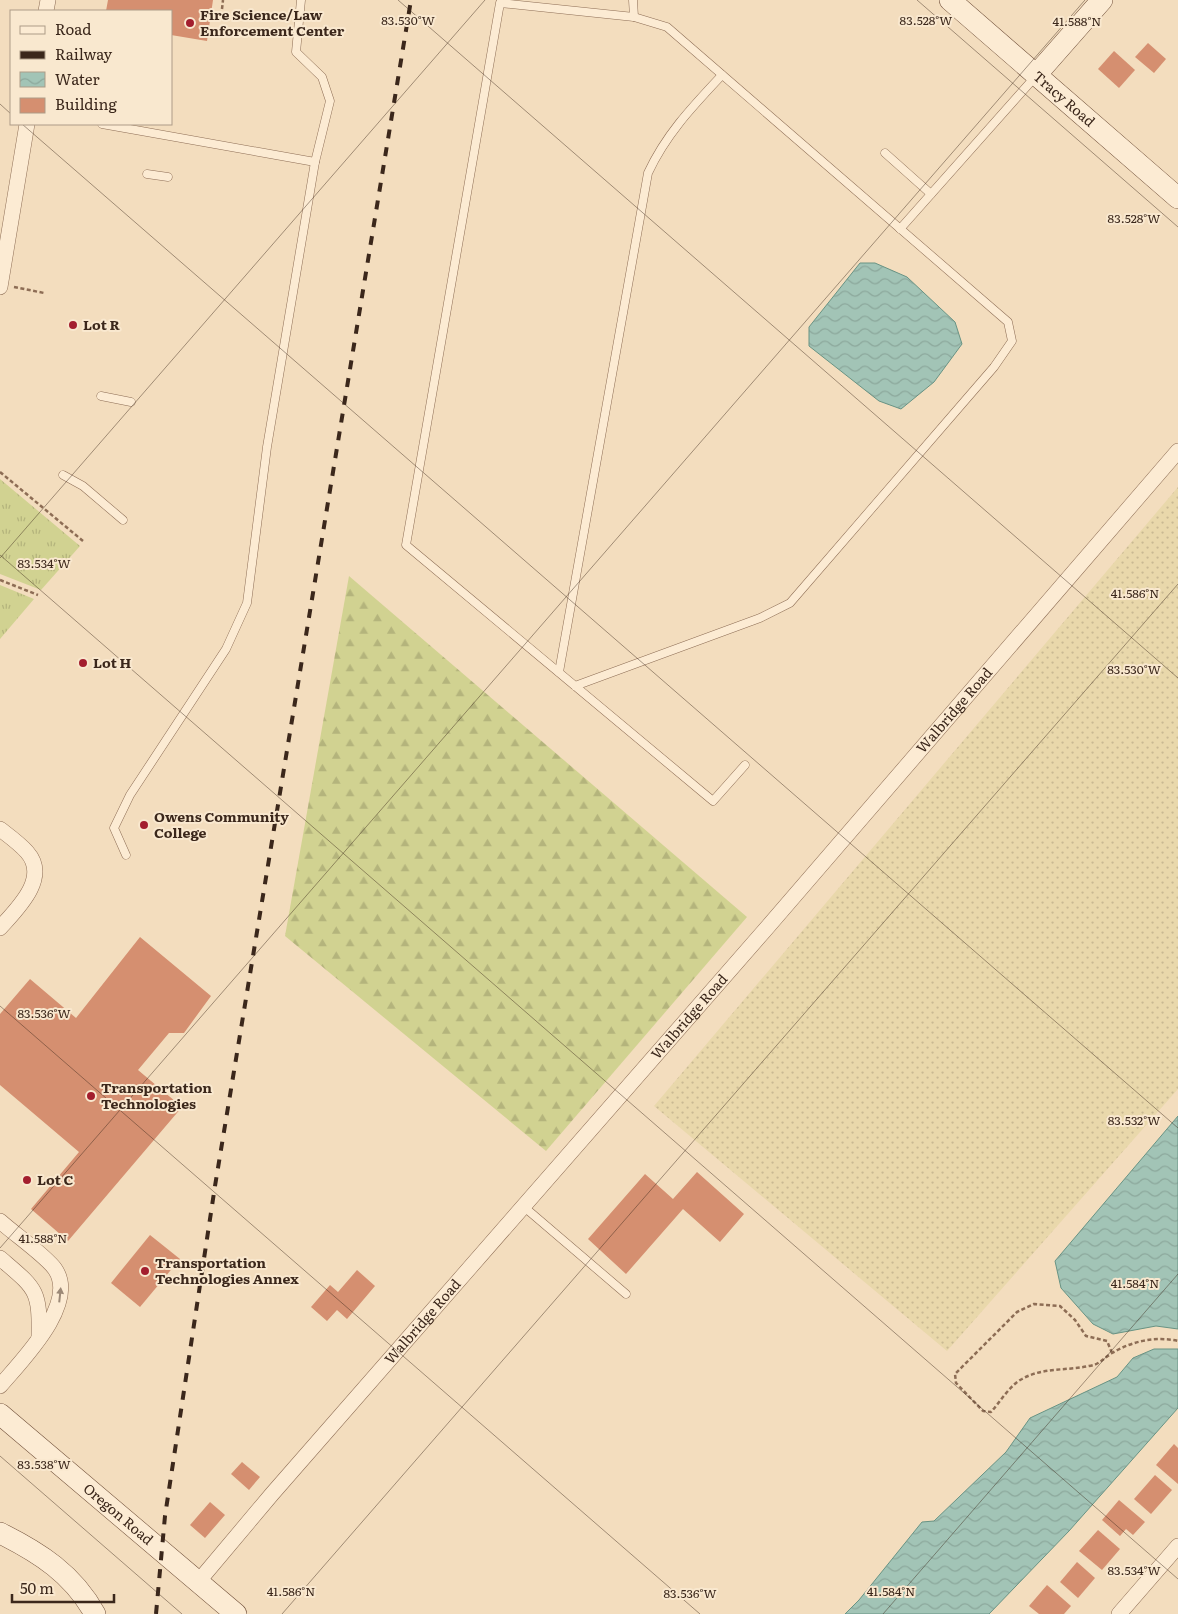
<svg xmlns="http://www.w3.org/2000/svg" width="1178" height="1614" viewBox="0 0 1178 1614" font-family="Literata,serif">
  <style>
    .farmland { fill: url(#farmland-dots) }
    .grass { fill: url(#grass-tufts) }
    .forest { fill: url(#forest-firs) }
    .water { fill: url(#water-waves); stroke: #689384 }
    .building { fill: #d58f70 }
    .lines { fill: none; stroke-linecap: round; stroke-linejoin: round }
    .lane-casing { stroke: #8d6d55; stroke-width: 9 }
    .street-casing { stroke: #8d6d55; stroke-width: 16 }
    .secondary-casing { stroke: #6f4e38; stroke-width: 22 }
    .path { stroke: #8d6d55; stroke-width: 2.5; stroke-dasharray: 4 2.5; stroke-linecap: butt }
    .lane { stroke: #fcebd3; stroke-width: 8 }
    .street { stroke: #fcebd3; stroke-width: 15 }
    .secondary { stroke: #fcebd3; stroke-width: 21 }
    .rail { stroke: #3b271b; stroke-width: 4; stroke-dasharray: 9 9; stroke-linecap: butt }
    .oneway { fill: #9c8977 }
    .ticks { fill: none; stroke: #3b271b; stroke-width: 1; stroke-opacity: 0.45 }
    .poi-dot { fill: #a31e2e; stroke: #f9e8cf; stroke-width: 2 }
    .labels { text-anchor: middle; stroke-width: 4; stroke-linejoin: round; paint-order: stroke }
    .poi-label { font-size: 14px; font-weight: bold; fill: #3b271b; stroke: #f9e8cf; text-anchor: start }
    .street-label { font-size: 14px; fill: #3b271b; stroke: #f9e8cf }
    .ticks-label { font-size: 12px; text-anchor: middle; fill: #3b271b; stroke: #f9e8cf; stroke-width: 4; stroke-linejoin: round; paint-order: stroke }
  </style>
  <defs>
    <pattern id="farmland-dots" width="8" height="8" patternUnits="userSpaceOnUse" patternTransform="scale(1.25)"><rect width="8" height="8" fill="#e9d8ab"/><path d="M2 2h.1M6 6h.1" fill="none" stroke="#c9b993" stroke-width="1.8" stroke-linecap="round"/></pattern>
    <pattern id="grass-tufts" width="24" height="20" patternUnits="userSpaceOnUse" patternTransform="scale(1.25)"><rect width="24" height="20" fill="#d1d291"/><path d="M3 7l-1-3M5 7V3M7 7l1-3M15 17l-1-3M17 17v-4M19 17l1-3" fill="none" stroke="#b4b47c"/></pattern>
    <pattern id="forest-firs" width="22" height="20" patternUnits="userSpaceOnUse" patternTransform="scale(1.25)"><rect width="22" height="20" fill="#d1d291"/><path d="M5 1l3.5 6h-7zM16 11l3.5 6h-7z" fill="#b4b47c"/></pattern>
    <pattern id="water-waves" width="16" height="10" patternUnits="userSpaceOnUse" patternTransform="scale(1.25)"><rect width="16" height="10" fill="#a2c4b6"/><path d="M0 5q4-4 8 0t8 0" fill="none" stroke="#8ca89c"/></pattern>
  </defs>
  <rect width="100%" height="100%" fill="#f3ddbe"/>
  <polygon class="farmland" points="1178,487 1178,1089 947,1351 654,1106"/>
  <g class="grass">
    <polygon points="0,479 80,546 41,590 0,574"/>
    <polygon points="0,585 34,599 0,639"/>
  </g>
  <polygon class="forest" points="349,576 747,917 546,1151 285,936"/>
  <g class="water">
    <polygon points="860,263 875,263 907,277 955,322 962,344 934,382 901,409 879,401 809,346 809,327"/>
    <polygon points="1178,1116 1178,1329 1156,1326 1113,1334 1093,1324 1061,1288 1055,1261"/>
    <polygon points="1154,1349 1178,1349 1178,1408 1069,1531 989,1614 845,1614 859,1600 922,1522 934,1521 1006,1452 1030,1418 1117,1377 1133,1358"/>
  </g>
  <g class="building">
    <polygon points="108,0 213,0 207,41 171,35 171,11 106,11"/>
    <polygon points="1148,43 1166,59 1154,73 1135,57"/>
    <polygon points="1114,51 1135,70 1119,88 1098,69"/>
    <polygon points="140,937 211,996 184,1033 169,1033 138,1070 182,1107 68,1241 31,1209 79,1152 0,1085 0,1014 30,979 76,1018"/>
    <polygon points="697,1172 744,1214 720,1242 683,1209 626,1274 588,1239 645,1174 673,1199"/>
    <polygon points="150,1235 180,1259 140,1307 111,1283"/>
    <polygon points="357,1270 375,1286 347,1319 337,1310 327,1321 311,1307 330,1285 338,1292"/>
    <polygon points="1174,1444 1178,1448 1178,1484 1156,1465"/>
    <polygon points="242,1462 260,1477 249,1490 231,1474"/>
    <polygon points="1155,1475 1172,1490 1151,1514 1134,1499"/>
    <polygon points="1119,1500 1145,1522 1133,1535 1126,1529 1120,1536 1102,1520"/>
    <polygon points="210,1502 225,1515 205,1538 190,1525"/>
    <polygon points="1098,1530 1120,1549 1102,1570 1079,1551"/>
    <polygon points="1077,1562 1095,1578 1078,1598 1060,1582"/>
    <polygon points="1047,1585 1071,1606 1064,1614 1039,1614 1029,1606"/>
  </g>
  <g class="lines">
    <g class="lane-casing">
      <g id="lane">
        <polyline points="633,0 634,17"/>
        <polyline points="102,124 315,162"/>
        <polyline points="885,153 931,194"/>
        <polyline points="147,174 168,177"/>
        <polyline points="900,229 1035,77"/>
        <polyline points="101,396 131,402"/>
        <polyline points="63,475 83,486 123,520"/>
        <path d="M559 672 648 173C666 134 693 106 722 75"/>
        <polyline points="575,686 760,618 790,603 994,367 1012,341 1008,322 667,27 634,17 500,3 406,545 713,801 745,765"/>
        <polyline points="126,855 114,828 130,795 226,649 247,603 267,447 315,162 330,101 322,77 296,52 301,0"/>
        <polyline points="523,1206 626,1294"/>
      </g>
    </g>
    <g class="street-casing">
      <g id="street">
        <polyline points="46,11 48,0"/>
        <polyline points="0,287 27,124"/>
        <path d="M0 829C9 836 19 843 27 852 50 878 17 909 0 928"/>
        <path d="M0 1221C13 1233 46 1256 55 1269 79 1304 21 1361 0 1386"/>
        <path d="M0 1258C36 1289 40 1289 39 1338"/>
        <path id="s1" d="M198 1582 272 1494 765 930 1178 451"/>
        <polyline points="1119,1614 1178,1546"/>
      </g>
    </g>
    <g class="secondary-casing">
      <g id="secondary">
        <path id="s2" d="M950 0 1178 198"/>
        <polyline points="1036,75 1102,0"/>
        <path id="s3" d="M0 1414 236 1614"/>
        <path d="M0 1533C40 1553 73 1574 95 1614"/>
      </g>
    </g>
    <g class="path">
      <polyline points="222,9 223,0"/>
      <polyline points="14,287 44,293"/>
      <polyline points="0,472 83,541"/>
      <polyline points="0,580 38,595"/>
      <path d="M1112 1353 1107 1341 1086 1336 1075 1320 1060 1306 1034 1304 1017 1312 955 1374 956 1383 983 1411 991 1412C1000 1402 1010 1385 1022 1379 1043 1367 1066 1371 1089 1366 1099 1365 1104 1358 1112 1353 1132 1341 1156 1336 1178 1341"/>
    </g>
    <use href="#lane" class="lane"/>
    <use href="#street" class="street"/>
    <use href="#secondary" class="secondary"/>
    <polyline class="rail" points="156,1614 165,1516 215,1186 411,0"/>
  </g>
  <defs><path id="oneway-solid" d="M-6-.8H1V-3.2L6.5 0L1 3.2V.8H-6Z" transform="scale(1.25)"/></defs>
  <use class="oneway" href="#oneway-solid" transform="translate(60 1295) rotate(-84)"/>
  <path class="ticks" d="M398 0 1178 678M917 0 1178 227M0 104 11 114M22 124 1178 1128M0 555 1178 1579M0 558 485 0M0 1006 700 1614M0 1248 1085 0M0 1456 182 1614M282 1614 1178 584M883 1614 1178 1274"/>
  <g class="poi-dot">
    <circle cx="190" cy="23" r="5"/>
    <circle cx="73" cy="325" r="5"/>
    <circle cx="83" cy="663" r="5"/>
    <circle cx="144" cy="825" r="5"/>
    <circle cx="91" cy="1096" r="5"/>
    <circle cx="27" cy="1180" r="5"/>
    <circle cx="145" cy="1271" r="5"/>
  </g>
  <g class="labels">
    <g class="poi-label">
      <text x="200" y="20">Fire Science/Law<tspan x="200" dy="16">Enforcement Center</tspan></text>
      <text x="83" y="330">Lot R</text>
      <text x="93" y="668">Lot H</text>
      <text x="154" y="822">Owens Community<tspan x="154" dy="16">College</tspan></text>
      <text x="101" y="1093">Transportation<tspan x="101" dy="16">Technologies</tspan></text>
      <text x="37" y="1185">Lot C</text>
      <text x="155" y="1268">Transportation<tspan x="155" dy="16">Technologies Annex</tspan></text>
    </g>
    <g class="street-label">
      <text dy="5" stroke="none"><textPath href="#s2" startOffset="151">Tracy Road</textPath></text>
      <text dy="5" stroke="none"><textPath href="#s1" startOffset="1154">Walbridge Road</textPath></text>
      <text dy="5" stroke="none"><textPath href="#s1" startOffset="749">Walbridge Road</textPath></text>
      <text dy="5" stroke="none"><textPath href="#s1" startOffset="344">Walbridge Road</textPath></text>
      <text dy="5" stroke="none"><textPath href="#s3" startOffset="155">Oregon Road</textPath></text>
    </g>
  </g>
  <g class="ticks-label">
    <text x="408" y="25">83.530°W</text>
    <text x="926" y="25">83.528°W</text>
    <text x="1077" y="26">41.588°N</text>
    <text x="1134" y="223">83.528°W</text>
    <text x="44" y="568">83.534°W</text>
    <text x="1135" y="598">41.586°N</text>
    <text x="1134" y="674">83.530°W</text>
    <text x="44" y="1018">83.536°W</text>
    <text x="1134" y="1125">83.532°W</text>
    <text x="43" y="1243">41.588°N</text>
    <text x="1135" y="1288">41.584°N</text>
    <text x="44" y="1469">83.538°W</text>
    <text x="1134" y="1575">83.534°W</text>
    <text x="291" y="1596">41.586°N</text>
    <text x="891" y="1596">41.584°N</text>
    <text x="690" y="1598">83.536°W</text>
  </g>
  <rect x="10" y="10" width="162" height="115" fill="#f9e8cf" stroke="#ad9b87"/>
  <rect x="20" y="26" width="25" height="8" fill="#fcebd3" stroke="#ad9b87"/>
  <text x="55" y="35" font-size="15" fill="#3b271b">Road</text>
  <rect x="20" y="51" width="25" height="8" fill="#3b271b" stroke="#ad9b87"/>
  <text x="55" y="60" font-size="15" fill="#3b271b">Railway</text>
  <rect x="20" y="72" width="25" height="15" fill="url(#water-waves)" stroke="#ad9b87"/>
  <text x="55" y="85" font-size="15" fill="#3b271b">Water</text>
  <rect x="20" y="98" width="25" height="15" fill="#d58f70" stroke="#ad9b87"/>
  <text x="55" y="110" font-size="15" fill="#3b271b">Building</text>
  <path d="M12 1594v8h102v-8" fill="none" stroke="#3b271b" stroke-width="2.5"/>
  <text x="20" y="1594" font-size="15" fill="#3b271b" stroke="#f9e8cf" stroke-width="4" paint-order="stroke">50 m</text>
</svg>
